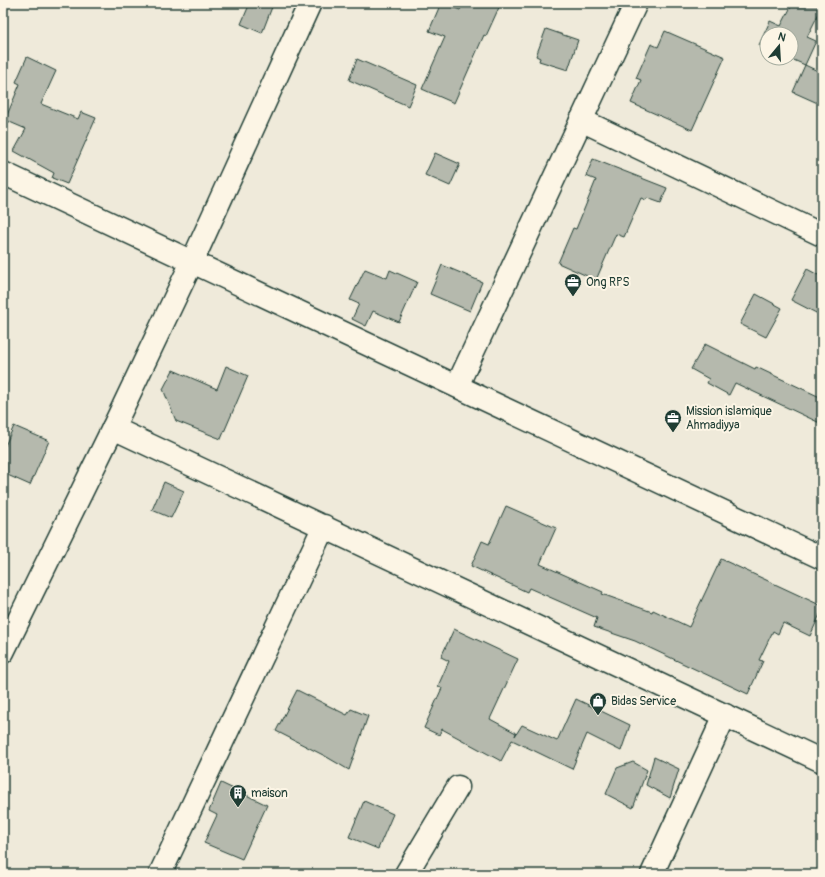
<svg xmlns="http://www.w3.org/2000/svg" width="825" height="877" viewBox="0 0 825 877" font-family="Pangolin,sans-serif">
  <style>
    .building { fill: #b5b9ad; stroke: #1f3d34 }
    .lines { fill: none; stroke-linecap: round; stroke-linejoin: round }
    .street-casing { stroke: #1f3d34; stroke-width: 25 }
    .street { stroke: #fcf5e5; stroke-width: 22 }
    .labels { text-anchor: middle; stroke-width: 4; stroke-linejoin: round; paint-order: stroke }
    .poi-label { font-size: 12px; fill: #1f3d34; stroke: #fcf5e5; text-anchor: start }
  </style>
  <rect width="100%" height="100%" fill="#efeada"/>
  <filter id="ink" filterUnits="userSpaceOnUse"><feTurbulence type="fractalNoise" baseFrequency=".025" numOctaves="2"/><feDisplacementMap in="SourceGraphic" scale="8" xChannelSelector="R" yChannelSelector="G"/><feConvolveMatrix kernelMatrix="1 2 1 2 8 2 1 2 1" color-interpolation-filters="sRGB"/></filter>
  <g filter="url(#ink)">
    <g class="building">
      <polygon points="250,3 262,3 272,7 262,33 241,24"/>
      <polygon points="441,3 460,10 463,3 501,3 486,36 484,35 454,103 422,89 445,37 429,31"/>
      <polygon points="793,3 822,3 822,7 807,37 816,41 805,65 789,58 791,58 791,34 767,34 767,49 759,45 770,21 781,26"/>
      <polygon points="546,29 578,40 568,70 539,61 540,58 536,56"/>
      <polygon points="665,31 725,57 692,130 631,103 641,80 636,78 651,44 658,47"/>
      <polygon points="27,57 56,71 41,104 78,119 81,112 96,118 67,184 52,178 54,173 14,151 26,129 5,120 20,84 16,82"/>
      <polygon points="357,59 417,85 408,106 349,80"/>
      <polygon points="805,65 822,73 822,105 793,92"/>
      <polygon points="435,153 460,164 450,186 425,175"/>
      <polygon points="593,159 667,188 661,203 647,198 646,200 641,198 624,237 616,234 596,280 558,263 573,228 576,229 596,180 586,176"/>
      <polygon points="442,265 482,282 470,311 430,294"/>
      <polygon points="365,269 387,278 390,270 417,282 399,322 373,311 366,326 352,319 359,304 350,300"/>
      <polygon points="807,269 822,277 822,316 791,300"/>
      <polygon points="756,294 782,308 766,337 740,324"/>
      <polygon points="705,344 755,369 756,367 822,398 822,424 735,383 729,395 707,383 709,379 691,369"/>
      <polygon points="226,366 248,376 221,439 176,421 163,389 173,370 217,389"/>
      <polygon points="14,426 49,441 30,485 3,473 3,450"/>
      <polygon points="164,482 184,491 171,518 152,510"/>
      <polygon points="506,506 556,528 540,564 603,592 602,594 652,612 653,610 689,627 721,559 822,606 822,610 810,636 783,623 778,634 773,631 759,660 763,661 748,694 635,641 594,627 597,618 529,588 527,592 471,566 482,541 489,544"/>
      <polygon points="454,629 518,659 490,719 516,733 515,736 522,725 557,741 576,699 630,725 621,751 587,734 572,769 512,740 501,761 442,729 439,735 424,728 442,688 438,686 449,661 441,657"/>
      <polygon points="297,690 347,715 351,709 368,716 349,770 325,756 276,731"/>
      <polygon points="654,757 679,769 670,798 646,785"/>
      <polygon points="633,762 647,770 633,808 606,794 617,768"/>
      <polygon points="221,783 267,805 242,859 204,843 217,815 209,811"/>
      <polygon points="364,801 393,814 378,849 349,837"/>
    </g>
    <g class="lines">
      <g class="street-casing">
        <g id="street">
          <polyline points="581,120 822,235"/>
          <polyline points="3,173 822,558"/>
          <polyline points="457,386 636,3"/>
          <polyline points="113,428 822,761"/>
          <polyline points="3,652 113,428 192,262 310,3"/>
          <polyline points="160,874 324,526"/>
          <polyline points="406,874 458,787"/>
          <polyline points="652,874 725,715"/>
        </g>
      </g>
      <use href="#street" class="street"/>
    </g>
  </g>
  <defs>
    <g id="office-pin" transform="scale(0.9)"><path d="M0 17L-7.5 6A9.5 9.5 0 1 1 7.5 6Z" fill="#1f3d34" stroke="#fcf5e5"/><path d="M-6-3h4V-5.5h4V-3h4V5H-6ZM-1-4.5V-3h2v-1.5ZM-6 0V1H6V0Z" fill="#fff"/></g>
    <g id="shop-pin" transform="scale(0.9)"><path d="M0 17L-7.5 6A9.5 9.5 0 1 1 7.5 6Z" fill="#1f3d34" stroke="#fcf5e5"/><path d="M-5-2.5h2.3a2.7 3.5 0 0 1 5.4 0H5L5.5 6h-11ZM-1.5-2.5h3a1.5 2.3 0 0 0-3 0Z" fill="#fff"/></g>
    <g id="building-pin" transform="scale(0.9)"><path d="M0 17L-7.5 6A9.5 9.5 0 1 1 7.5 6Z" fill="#1f3d34" stroke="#fcf5e5"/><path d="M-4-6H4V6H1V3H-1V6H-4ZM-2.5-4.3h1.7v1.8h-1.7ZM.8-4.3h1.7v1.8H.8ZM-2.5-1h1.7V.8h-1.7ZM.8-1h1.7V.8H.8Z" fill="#fff"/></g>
  </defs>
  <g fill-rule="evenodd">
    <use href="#office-pin" x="573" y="282"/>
    <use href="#office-pin" x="673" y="418"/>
    <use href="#shop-pin" x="598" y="701"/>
    <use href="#building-pin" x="238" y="793"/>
  </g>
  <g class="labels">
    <g class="poi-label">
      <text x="586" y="286">Ong RPS</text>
      <text x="686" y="415">Mission islamique<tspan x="686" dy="14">Ahmadiyya</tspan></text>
      <text x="611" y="705">Bidas Service</text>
      <text x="251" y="797">maison</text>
    </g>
  </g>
  <rect width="825" height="877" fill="none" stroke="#fcf5e5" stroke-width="16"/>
  <rect x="8" y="8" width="809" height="861" fill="none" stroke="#1f3d34" stroke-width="1.5" filter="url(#ink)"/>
  <g transform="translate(779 46) rotate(18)"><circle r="19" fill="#fcf5e5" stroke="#a4ab9e"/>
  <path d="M0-3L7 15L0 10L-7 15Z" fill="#1f3d34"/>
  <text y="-6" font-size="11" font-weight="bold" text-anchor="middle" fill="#1f3d34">N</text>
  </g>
</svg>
